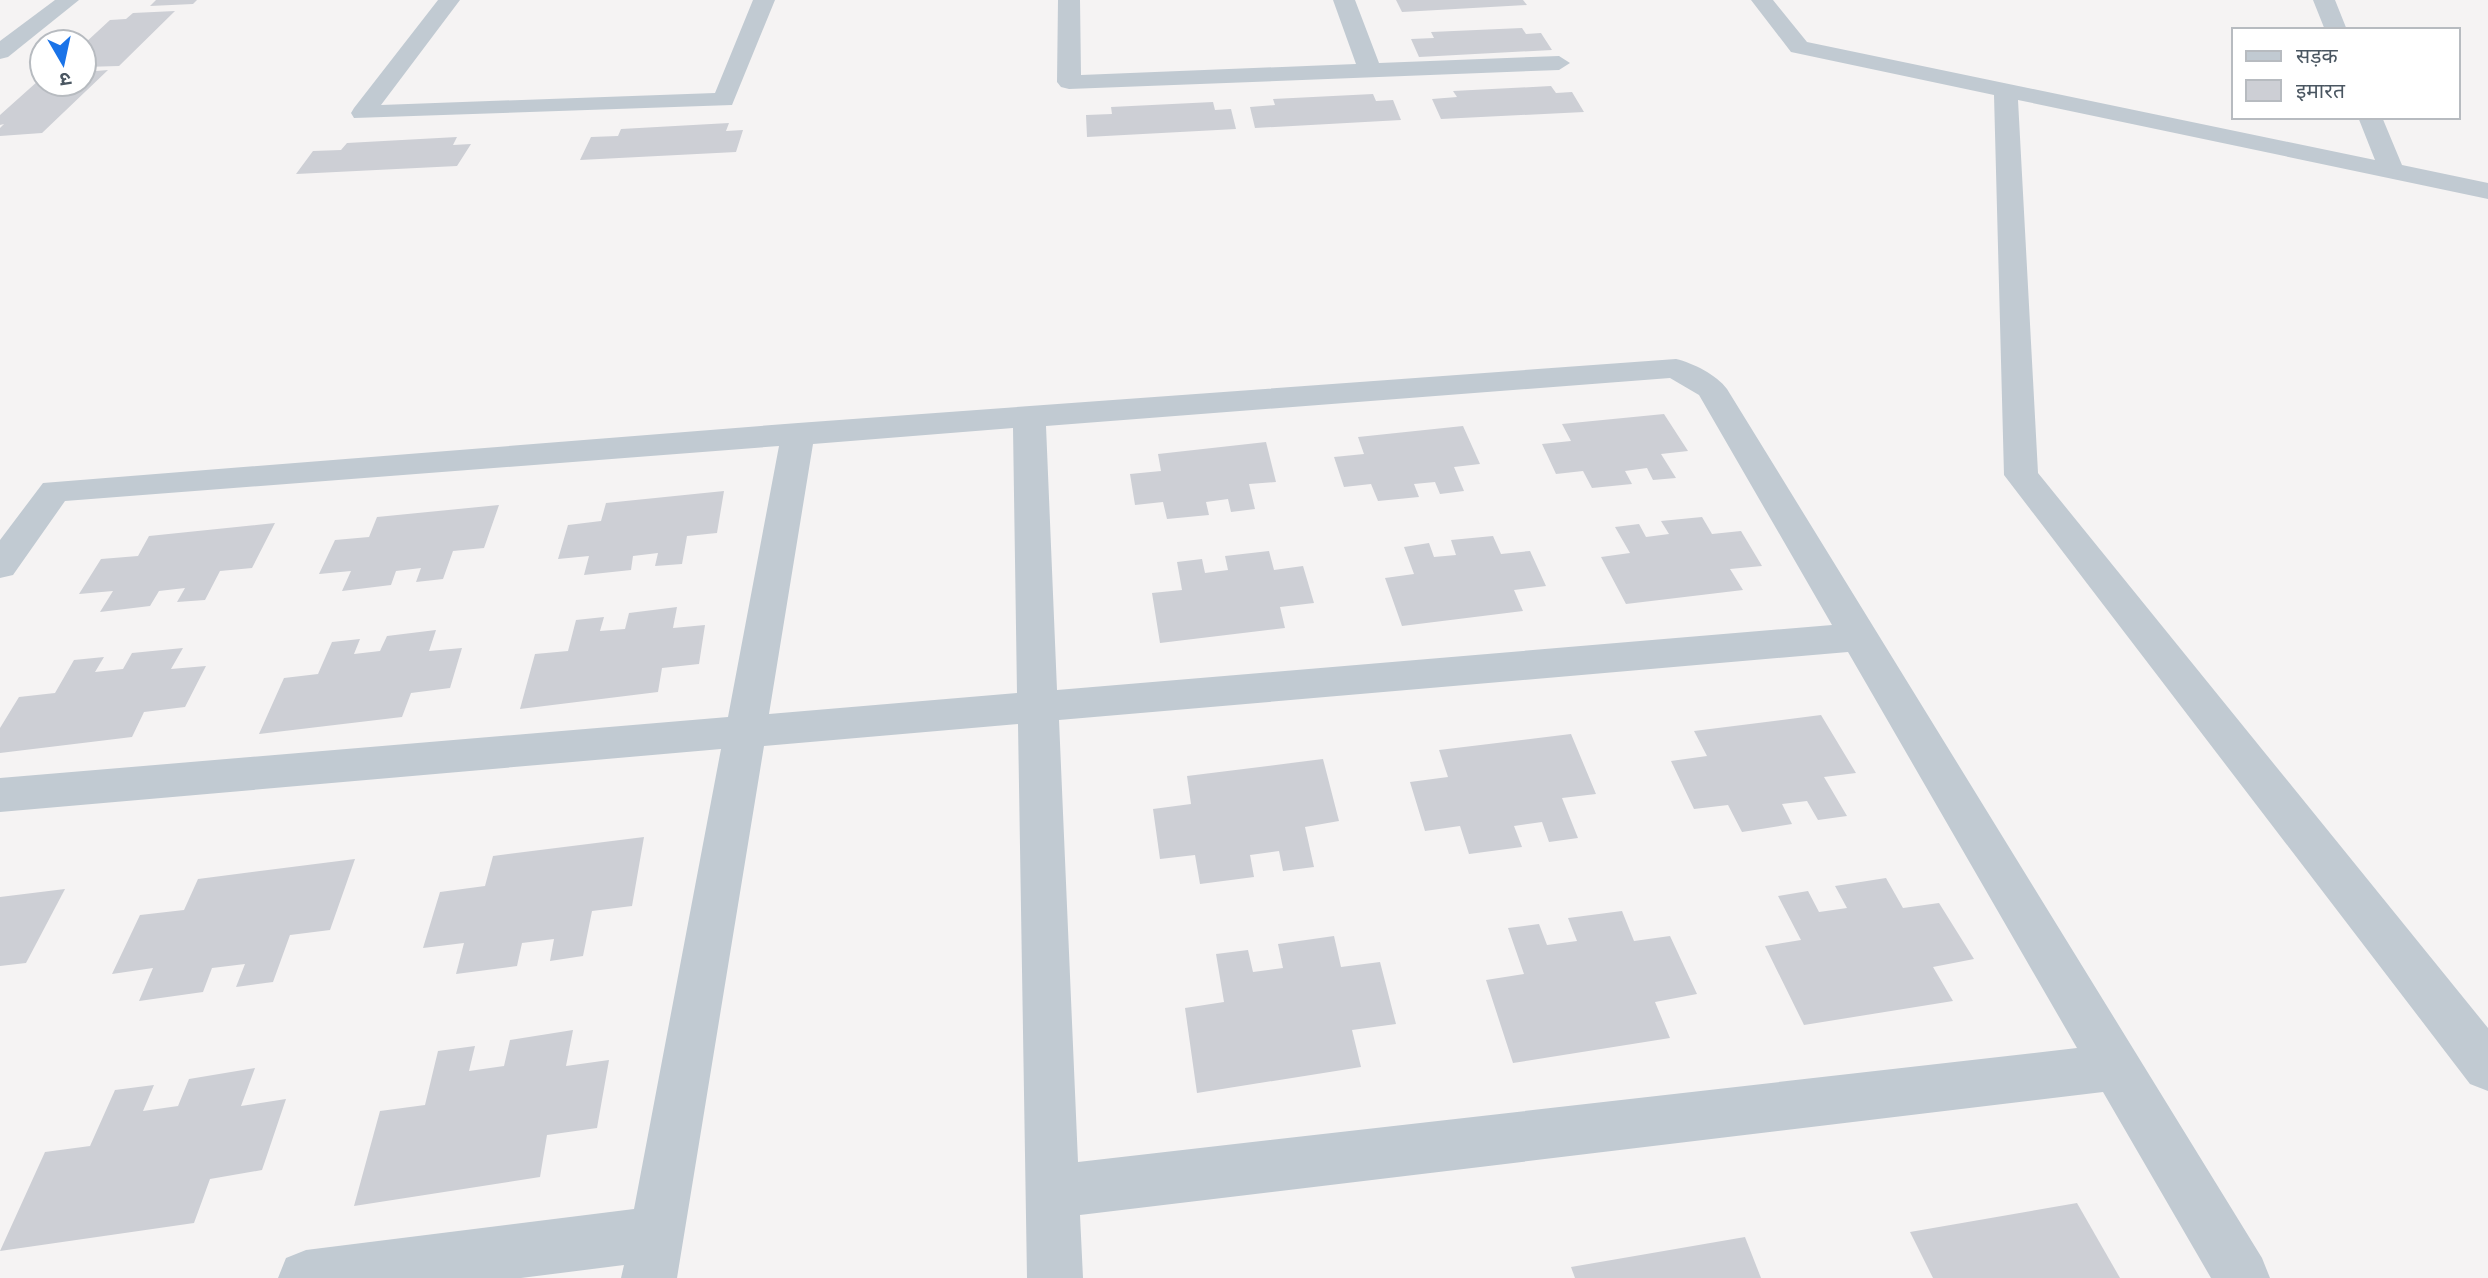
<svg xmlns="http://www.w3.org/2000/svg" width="2488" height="1278" viewBox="0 0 2488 1278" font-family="'Work Sans','Noto Sans Devanagari',sans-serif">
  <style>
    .building { fill: #cdcfd5 }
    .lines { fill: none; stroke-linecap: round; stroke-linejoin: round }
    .street { fill: #c1cad2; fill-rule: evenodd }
  </style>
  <rect width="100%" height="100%" fill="#f5f3f3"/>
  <g class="building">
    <polygon points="156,0 197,0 193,4 150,6"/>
    <polygon points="1396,0 1523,0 1527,5 1402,12"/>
    <polygon points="175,11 119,66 84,67 84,44 110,20 126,19 133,13"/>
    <polygon points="1522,28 1526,34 1541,33 1552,50 1419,57 1411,39 1434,38 1431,32"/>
    <polygon points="108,70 42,133 0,136 0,128 4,124 0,125 0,115 38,81 42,80 42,84 84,84 84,72"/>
    <polygon points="1551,86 1556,93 1572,92 1584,112 1441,119 1432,99 1457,97 1453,91"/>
    <polygon points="1373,94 1376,101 1393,100 1401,120 1255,128 1250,107 1275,105 1273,99"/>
    <polygon points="1213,102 1215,110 1231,109 1236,129 1087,137 1086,115 1112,114 1111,107"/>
    <polygon points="729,123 726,131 743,130 736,152 580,160 591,137 618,136 621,129"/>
    <polygon points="457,137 453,145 471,144 457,166 296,174 313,151 341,150 347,143"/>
    <polygon points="1664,414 1688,451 1661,454 1676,478 1653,480 1647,468 1625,471 1632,484 1592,488 1583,471 1556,474 1542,444 1571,441 1562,424"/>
    <polygon points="1463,426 1480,464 1454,467 1464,491 1440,494 1435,482 1414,484 1419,497 1378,501 1371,484 1344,487 1334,457 1364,454 1358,437"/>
    <polygon points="1266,442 1276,482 1249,484 1255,509 1231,512 1228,499 1206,502 1209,515 1167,519 1163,502 1135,505 1130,474 1161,471 1158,454"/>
    <polygon points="724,491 717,533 687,536 682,564 655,566 658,553 633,556 631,570 584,575 589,556 558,559 568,525 601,521 606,503"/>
    <polygon points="499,505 484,548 453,551 443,579 416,582 421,568 396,571 391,585 342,591 351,571 319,574 335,540 369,537 377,517"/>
    <polygon points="1702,517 1712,534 1741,531 1762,566 1730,569 1743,590 1626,604 1601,557 1630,553 1615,527 1639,524 1646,537 1669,534 1661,521"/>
    <polygon points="275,523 252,568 220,571 205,600 177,602 185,588 159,591 150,606 100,612 113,591 79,594 101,559 138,556 149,536"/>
    <polygon points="1493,536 1501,554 1530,551 1546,586 1514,590 1523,611 1402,626 1385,578 1414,574 1404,547 1429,543 1434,557 1456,555 1451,540"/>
    <polygon points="1269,551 1274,570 1303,566 1314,603 1280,607 1285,628 1160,643 1152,593 1182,590 1177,562 1202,559 1205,573 1228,570 1225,556"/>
    <polygon points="677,607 673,628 705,625 699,664 662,668 658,692 520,709 535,654 568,651 576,620 604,617 600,631 625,629 629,613"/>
    <polygon points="436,630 429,651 462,648 450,688 411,693 402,717 259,734 284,678 318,674 332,642 360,639 354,654 380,651 387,636"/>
    <polygon points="183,648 171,669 206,666 185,707 144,712 132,737 0,753 0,728 19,697 55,693 74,660 104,657 95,672 123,669 132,653"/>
    <polygon points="1821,715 1856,773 1824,777 1847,816 1818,820 1807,801 1782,804 1792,824 1742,832 1728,805 1694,809 1671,761 1707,756 1694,731"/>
    <polygon points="1571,734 1596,794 1562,798 1578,838 1549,842 1542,822 1514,826 1522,847 1469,854 1460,826 1425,831 1410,782 1448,777 1439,750"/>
    <polygon points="1323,759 1339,821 1305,827 1314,867 1283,871 1279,851 1250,855 1254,877 1200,884 1195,855 1160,859 1153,809 1191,804 1187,776"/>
    <polygon points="644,837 632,906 592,911 583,956 550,961 554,939 522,943 517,966 456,974 464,943 423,948 440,892 485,886 493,856"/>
    <polygon points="355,859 330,930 290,935 273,982 236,987 245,964 212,968 203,992 139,1001 153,968 112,974 140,915 184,910 198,879"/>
    <polygon points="1886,878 1903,908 1939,903 1974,959 1933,967 1953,1001 1804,1025 1765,946 1801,940 1778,896 1808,891 1819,912 1847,908 1835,886"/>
    <polygon points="65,889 26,963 0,966 0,897"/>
    <polygon points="1622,911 1634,941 1670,936 1697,994 1655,1002 1670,1038 1513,1063 1486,980 1524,974 1508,928 1539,924 1547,945 1577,941 1568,918"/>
    <polygon points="1334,936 1341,967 1380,962 1396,1024 1352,1030 1361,1067 1197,1093 1185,1008 1224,1002 1216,954 1248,950 1253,972 1283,968 1278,944"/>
    <polygon points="573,1030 566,1066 609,1060 597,1128 547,1135 540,1177 354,1206 380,1111 425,1105 438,1051 475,1046 469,1071 504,1066 510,1040"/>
    <polygon points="255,1068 241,1106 286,1099 262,1170 210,1179 194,1223 0,1251 45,1152 90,1146 115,1090 154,1085 143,1111 178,1106 189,1079"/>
    <polygon points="2077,1203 2120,1278 1933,1278 1910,1232"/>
    <polygon points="1745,1237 1761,1278 1575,1278 1571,1267"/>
  </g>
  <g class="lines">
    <g class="street">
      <polygon points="55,0 79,0 8,57 0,59 0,41"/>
      <polygon points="438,0 460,0 381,105 715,93 753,0 775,0 732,105 354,118 351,113 354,108"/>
      <polygon points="1058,0 1080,0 1081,75 1356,64 1333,0 1355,0 1379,63 1559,56 1570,63 1559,70 1069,89 1061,87 1057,82"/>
      <polygon points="1751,0 1773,0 1807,42 2375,160 2358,117 2382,117 2402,165 2488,183 2488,199 2018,100 2038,473 2488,1028 2488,1091 2470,1084 2004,475 1994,95 1791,52"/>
      <polygon points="2313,0 2335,0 2347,30 2325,30"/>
      <path d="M1676 359C1693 363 1717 375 1727 389L2262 1258 2270 1278H2211L2103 1092 1080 1215 1083 1278H1027L1018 724 764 746 677 1278H621L624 1265 521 1278H278L286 1258 306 1250 634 1209 721 749 0 812V778L728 717 779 446 65 501 13 575 0 578V540L43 483 798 423ZM1670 378 1699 395 1832 625 1057 690 1046 426ZM1013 428 1017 693 769 714 813 444ZM1848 652 2077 1048 1078 1162 1059 720Z"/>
    </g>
  </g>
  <rect x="2232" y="28" width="228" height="91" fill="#ffffff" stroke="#b7bbc0" stroke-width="2"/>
  <rect x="2246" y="51" width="35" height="10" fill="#c1cad2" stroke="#b7bbc0" stroke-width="2"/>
  <text x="2296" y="63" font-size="21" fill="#4a5661">सड़क</text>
  <rect x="2246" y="80" width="35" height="21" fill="#cdcfd5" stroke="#b7bbc0" stroke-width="2"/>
  <text x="2296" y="98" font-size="21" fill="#4a5661">इमारत</text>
  <g transform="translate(63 63) rotate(171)"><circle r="33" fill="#ffffff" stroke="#b7bbc0" stroke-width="2"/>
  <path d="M0-5L12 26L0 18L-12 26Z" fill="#1a73e8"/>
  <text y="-10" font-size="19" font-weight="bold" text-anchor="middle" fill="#4a5661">उ</text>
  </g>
</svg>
